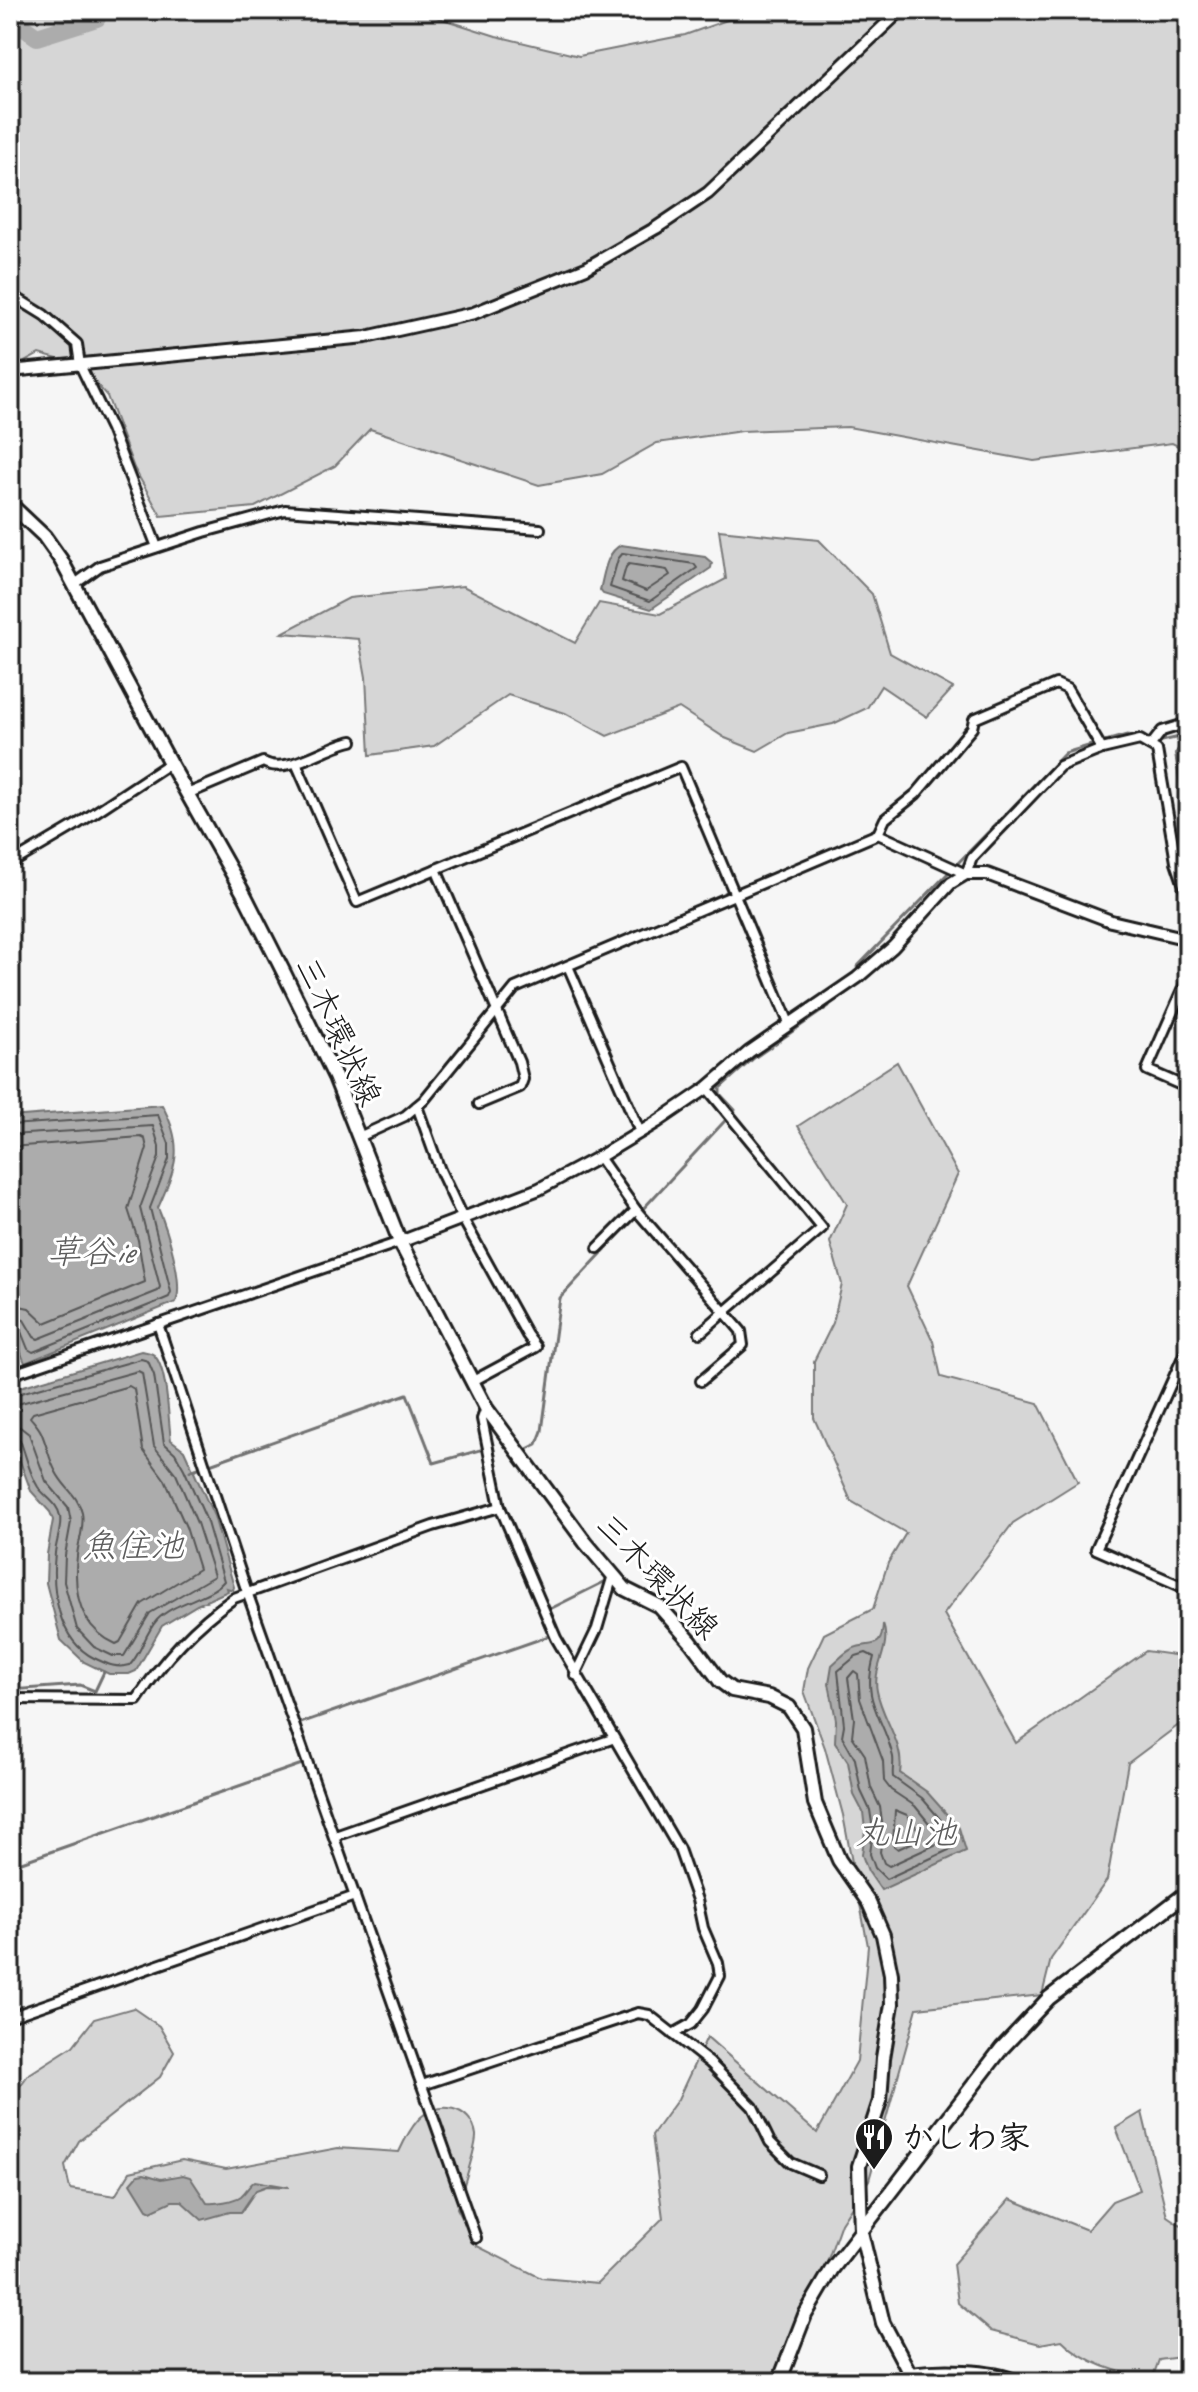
<svg xmlns="http://www.w3.org/2000/svg" width="1198" height="2392" viewBox="0 0 1198 2392" font-family="Caveat,'Klee One',sans-serif">
  <style>
    .green { fill: #d6d6d6; stroke: #797979; stroke-width: 2 }
    .water { fill: #acacac; stroke: #727272; stroke-width: 2 }
    .lines { fill: none; stroke-linecap: round; stroke-linejoin: round }
    .shore { stroke: #565656; stroke-width: 2 }
    .stream { stroke: #727272; stroke-width: 3 }
    .river { stroke: #acacac; stroke-width: 18 }
    .minor-casing { stroke: #1c1c1c; stroke-width: 14 }
    .tertiary-casing { stroke: #1c1c1c; stroke-width: 16 }
    .secondary-casing { stroke: #1c1c1c; stroke-width: 18 }
    .minor { stroke: #fff; stroke-width: 8 }
    .tertiary { stroke: #fff; stroke-width: 10 }
    .secondary { stroke: #fff; stroke-width: 12 }
    .labels { text-anchor: middle; stroke-width: 6; stroke-linejoin: round; paint-order: stroke }
    .street-label { font-size: 32px; fill: #1c1c1c; stroke: #fff }
    .poi-label { font-size: 32px; font-weight: bold; fill: #1c1c1c; stroke: #fff; text-anchor: start }
    .water-label { font-size: 34px; font-style: italic; fill: #5d5d5d; stroke: #fff }
  </style>
  <rect width="100%" height="100%" fill="#f6f6f6"/>
  <filter id="ink" filterUnits="userSpaceOnUse"><feTurbulence type="fractalNoise" baseFrequency=".0125" numOctaves="2"/><feDisplacementMap in="SourceGraphic" scale="16" xChannelSelector="R" yChannelSelector="G"/><feConvolveMatrix kernelMatrix="1 2 1 2 8 2 1 2 1" color-interpolation-filters="sRGB"/></filter>
  <g filter="url(#ink)">
    <g class="green">
      <polygon points="10,10 414,10 496,36 579,56 685,35 755,10 1188,10 1188,451 1172,443 1034,461 848,427 742,431 657,443 602,474 539,485 370,429 335,466 255,507 161,516 134,468 107,396 80,365 39,354 10,370"/>
      <polygon points="719,530 819,540 872,594 890,653 953,688 927,717 881,686 867,708 833,724 788,733 757,751 725,738 679,708 607,736 565,713 508,695 434,746 370,755 366,677 359,639 282,633 349,598 463,586 575,643 599,603 660,614 726,579"/>
      <path d="M897 1062 958 1174 907 1286 933 1341 941 1377 1038 1403 1078 1482 1013 1523 944 1614 1016 1743 1146 1651 1188 1657V1718L1128 1763 1107 1880 1051 1959 1042 1995 917 2008 869 2180 841 2223 805 2324 773 2382H10V2100L28 2075 73 2046 94 2019 133 2008 159 2026 174 2052 160 2077 79 2141 65 2166 70 2189 115 2196 130 2172 182 2160 226 2169 338 2148 399 2152C404 2141 410 2129 418 2120 437 2099 472 2106 476 2135 477 2148 461 2192 457 2208L477 2246 541 2278 598 2283 663 2218 652 2135 678 2099 707 2037 817 2133 857 2061 868 1946 843 1815 825 1748 804 1691 808 1668 824 1634 873 1609 888 1563 906 1533 851 1501 814 1418V1361L833 1323 842 1284 830 1242 847 1204 798 1126Z"/>
      <path d="M1142 2112 1167 2216 1179 2224 1188 2226V2356L1159 2360 1152 2379C1120 2373 1085 2364 1062 2340L1040 2344 991 2331 958 2303 953 2264 1010 2199 1087 2230 1112 2201 1140 2190 1116 2128Z"/>
    </g>
    <g class="water">
      <path d="M621 545 705 557 712 563 711 568 651 609 603 594 600 590C604 575 606 552 621 545Z"/>
      <polygon points="1185,738 1188,738 1188,833 1175,754"/>
      <path d="M162 1105C185 1147 176 1167 158 1208 167 1229 184 1282 176 1302L25 1363 10 1325V1117Z"/>
      <path d="M141 1351C146 1352 150 1352 154 1355 168 1369 168 1420 171 1440L184 1450 214 1516 234 1587 233 1590 227 1588 228 1591 197 1605 162 1626 136 1671 129 1674H109L84 1662 61 1640 46 1583 47 1554 53 1520 50 1512 31 1491 10 1434V1390Z"/>
      <path d="M883 1624C892 1648 872 1667 877 1691 882 1719 905 1744 900 1773L927 1792 959 1828 966 1851 881 1890 868 1871 862 1855 865 1830 863 1812 854 1795 848 1762 835 1742 836 1720 829 1683 832 1665C838 1660 845 1652 852 1649 870 1640 882 1653 883 1624Z"/>
      <path d="M144 2174 161 2179 183 2175 190 2177 207 2203C215 2204 234 2201 241 2196 247 2191 249 2185 255 2181L289 2187 267 2186 256 2190 241 2212H230L202 2220 181 2201H172L151 2211 147 2209 131 2183 138 2175Z"/>
    </g>
    <g class="lines">
      <g class="shore">
        <polygon points="623,553 694,564 697,568 650,601 610,587 618,559"/>
        <polygon points="629,564 667,570 670,575 646,591 622,581 626,567"/>
        <polyline points="10,1125 158,1115 169,1144 169,1159 150,1208 171,1292 169,1297 162,1300 33,1352 28,1349 20,1329 10,1326"/>
        <polyline points="10,1135 153,1126 159,1146 159,1157 140,1208 160,1287 158,1291 38,1339 34,1337 24,1320 10,1316"/>
        <polyline points="10,1147 141,1137 145,1139 147,1148 128,1209 138,1240 145,1282 45,1323 29,1308 10,1304"/>
        <path d="M129 1386 134 1389 143 1450 165 1480 186 1527 199 1569 142 1604 120 1642 116 1644C80 1628 73 1592 77 1556 78 1542 85 1527 82 1513 78 1495 64 1488 56 1472 49 1460 47 1445 41 1432 38 1426 34 1422 30 1417L33 1413Z"/>
        <path d="M10 1396 141 1359 148 1361 154 1375 164 1443 175 1453 184 1469 206 1519 224 1581C208 1599 175 1601 157 1620 145 1633 142 1652 130 1665 116 1669 107 1664 94 1658 58 1640 51 1590 55 1553 56 1542 62 1528 60 1516 58 1503 45 1497 38 1487 29 1473 26 1455 20 1440L10 1436"/>
        <polyline points="10,1406 138,1371 142,1373 154,1446 176,1474 197,1523 214,1576 150,1613 124,1656 113,1656 94,1647 77,1629 64,1582 65,1555 71,1522 68,1507 46,1481 29,1434 20,1427 10,1425"/>
        <path d="M866 1653 874 1657C861 1703 883 1715 893 1757 894 1764 892 1770 893 1777L922 1798 952 1833 955 1844 953 1848 886 1879 875 1868 870 1854 873 1830 870 1810 861 1791 855 1759 842 1736 844 1725 838 1671 856 1656Z"/>
        <polygon points="854,1671 858,1674 860,1699 883,1761 884,1781 891,1790 915,1806 942,1839 939,1843 889,1866 884,1863 880,1852 883,1830 880,1807 871,1788 865,1755 852,1736 854,1719 848,1678"/>
        <polygon points="895,1810 907,1815 922,1835 920,1839 898,1849 893,1845"/>
      </g>
      <g class="stream">
        <polyline points="1102,742 1127,735 1162,741 1188,735"/>
        <polyline points="956,865 1065,753 1095,744"/>
        <polyline points="857,967 950,871"/>
        <polyline points="523,1451 537,1444 542,1431 560,1298 735,1110 720,1094 720,1088 754,1058 829,1006"/>
        <polyline points="190,1471 407,1394 434,1463 484,1449"/>
        <polyline points="10,1690 80,1685 95,1691 104,1672"/>
        <polyline points="10,1866 302,1764 289,1727 549,1636 540,1614 608,1580"/>
      </g>
      <polyline class="river" points="10,18 37,37 97,18"/>
      <g class="minor-casing">
        <g id="minor">
          <polyline points="10,294 44,315 77,344 80,365 111,429 157,547"/>
          <polyline points="75,584 100,566 204,532 285,510 540,529"/>
          <polyline points="1151,745 1162,731 1188,723"/>
          <polyline points="296,763 357,902 681,767 789,1023"/>
          <path d="M187 794 263 762C287 776 326 746 352 741"/>
          <polyline points="878,834 885,819 916,794 972,728 974,719 1056,684 1067,689 1102,749"/>
          <polyline points="10,864 76,825 170,763"/>
          <polyline points="436,869 519,1062 523,1079 520,1087 479,1104"/>
          <polyline points="568,966 640,1132"/>
          <polyline points="1188,977 1147,1070 1188,1088"/>
          <polyline points="417,1106 440,1170 463,1219 527,1335 536,1347 473,1381"/>
          <polyline points="359,1137 405,1116 424,1100 515,988 878,834 966,874 972,858 1060,766 1102,749 1140,740 1157,750 1176,862 1188,897"/>
          <polyline points="599,1157 636,1210 741,1331 743,1345 701,1381"/>
          <polyline points="598,1248 636,1210"/>
          <polyline points="158,1324 247,1592 476,2238"/>
          <polyline points="700,1333 822,1228 707,1088"/>
          <polyline points="1188,1346 1096,1549 1188,1589"/>
          <polyline points="10,1375 400,1242"/>
          <polyline points="486,1408 482,1419 500,1507 556,1638 679,1849 697,1900 703,1928 718,1963 720,1976 703,2009 691,2024 673,2034"/>
          <polyline points="575,1675 597,1629 613,1575"/>
          <path d="M10 1699 137 1700C164 1658 194 1626 234 1598L433 1526 500 1507"/>
          <polyline points="335,1836 612,1739"/>
          <polyline points="10,2017 355,1896"/>
          <polyline points="422,2085 638,2013 649,2015 710,2063 753,2107 770,2142 791,2163 819,2175"/>
        </g>
      </g>
      <g class="tertiary-casing">
        <g id="tertiary">
          <polyline points="10,371 366,337 474,313 586,268 656,228 708,193 901,10"/>
          <polyline points="400,1242 539,1189 599,1157 657,1122 707,1088 749,1052 857,978 893,947 951,883 966,874 987,874 1111,921 1188,939"/>
        </g>
      </g>
      <g class="secondary-casing">
        <g id="secondary">
          <path d="M10 504 44 536 61 560 170 763 245 896 284 973 335 1077 400 1242 486 1408 585 1542 625 1589 659 1606 691 1642 720 1681 732 1690 769 1697 789 1707 803 1728 815 1803 839 1860 869 1903 883 1935 891 1974 892 2004 883 2058 880 2101 859 2166 861 2232 883 2323 910 2374C939 2370 991 2370 1017 2382"/>
          <polyline points="779,2382 805,2315 832,2269 1002,2048 1049,1998 1188,1892"/>
        </g>
      </g>
      <use href="#minor" class="minor"/>
      <use href="#tertiary" class="tertiary"/>
      <use href="#secondary" class="secondary"/>
    </g>
  </g>
  <defs>
    <g id="restaurant-pin" transform="scale(2)"><path d="M0 17L-7.5 6A9.5 9.5 0 1 1 7.5 6Z" fill="#1c1c1c" stroke="#fff"/><path d="M-5-6h1v4h1v-4h1v4h1v-4h1v5L-1.5 .5V6h-2V.5L-5-1ZM5-6V6H3V1.5H1.5Q1.5-4 5-6Z" fill="#fff"/></g>
  </defs>
  <g fill-rule="evenodd">
    <use href="#restaurant-pin" x="874" y="2137"/>
  </g>
  <g class="labels">
    <g class="street-label">
      <text transform="translate(339 1031) rotate(65)" y="11">三木環状線</text>
      <text transform="translate(658 1576) rotate(46)" y="11">三木環状線</text>
    </g>
    <g class="poi-label">
      <text x="902" y="2148">かしわ家</text>
    </g>
    <g class="water-label">
      <text x="90" y="1263">草谷ie</text>
      <text x="133" y="1557">魚住池</text>
      <text x="906" y="1844">丸山池</text>
    </g>
  </g>
  <rect width="1198" height="2392" fill="none" stroke="#fff" stroke-width="40"/>
  <rect x="20" y="20" width="1158" height="2352" fill="none" stroke="#1c1c1c" stroke-width="3" filter="url(#ink)"/>
</svg>
